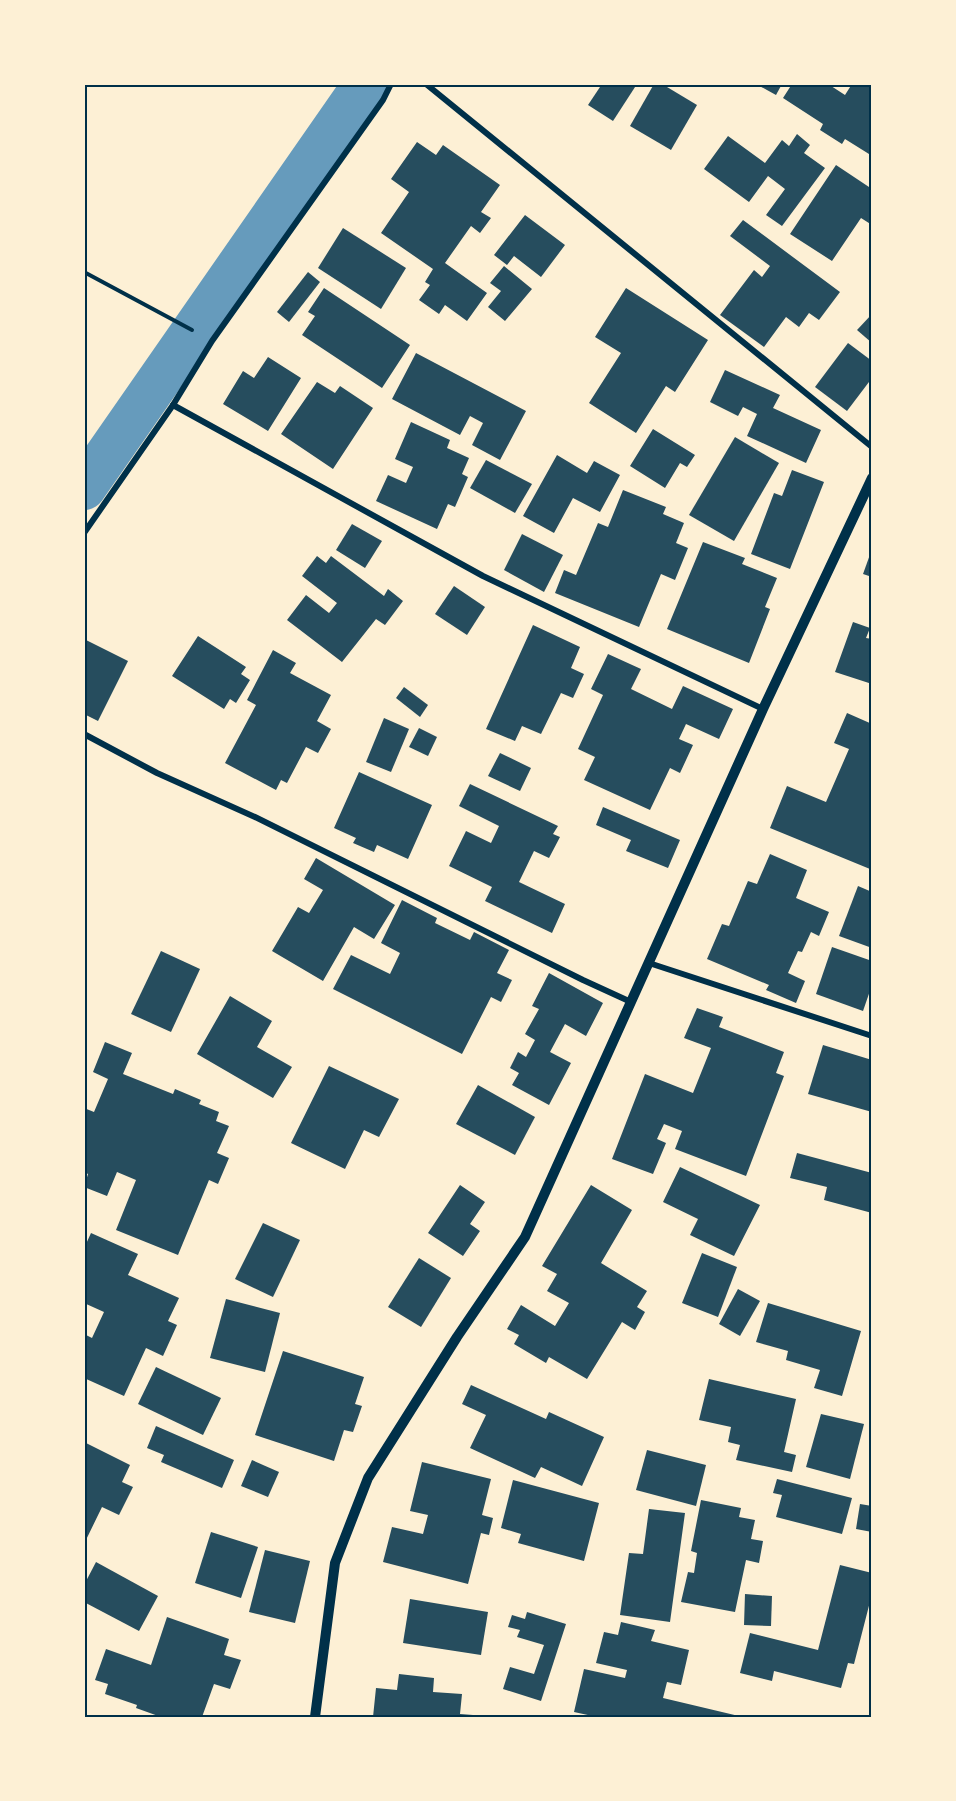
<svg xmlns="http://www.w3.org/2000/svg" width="956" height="1801" viewBox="0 0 956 1801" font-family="Quicksand,sans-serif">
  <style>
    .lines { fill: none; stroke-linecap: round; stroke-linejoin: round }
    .canal { stroke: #669bbc; stroke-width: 44 }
    .building { fill: #264d5e }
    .path { stroke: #003049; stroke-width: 4 }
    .minor { stroke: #003049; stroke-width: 6 }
    .tertiary { stroke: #003049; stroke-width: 10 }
    .neatline { fill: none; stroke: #003049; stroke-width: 2 }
  </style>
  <rect width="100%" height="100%" fill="#fdf0d5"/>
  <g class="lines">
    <polyline class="canal" points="84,488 365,84"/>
  </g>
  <g class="building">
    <polygon points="602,84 637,84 613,121 588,105"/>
    <polygon points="654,84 662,84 697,105 671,150 630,126"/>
    <polygon points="756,84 782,84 776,95"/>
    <polygon points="792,84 828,84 845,95 852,84 872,84 872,150 869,154 845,139 842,144 820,130 823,124 783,98"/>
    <polygon points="797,134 810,145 804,153 825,168 782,226 766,215 785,189 768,176 749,202 704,169 728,136 765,163 782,140 789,146"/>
    <polygon points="417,142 436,155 443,145 500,185 481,212 491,218 480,233 471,226 445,263 487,293 467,321 445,305 439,314 419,300 430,285 425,282 433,269 381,233 409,192 391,179"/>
    <polygon points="836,165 872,189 872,225 861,218 832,261 790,234"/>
    <polygon points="525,215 565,245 541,277 514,256 507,265 494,255"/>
    <polygon points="743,220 840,292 819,320 809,313 799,327 786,317 764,347 720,315 754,270 762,277 770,266 730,236"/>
    <polygon points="343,228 406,268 381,309 318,268"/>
    <polygon points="504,266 532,289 505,321 488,307 501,291 490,283"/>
    <polygon points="308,272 320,282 289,322 277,312"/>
    <polygon points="324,288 410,345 382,388 302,335 315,316 308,312"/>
    <polygon points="626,288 708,340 675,392 666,386 636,433 589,403 621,353 595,337"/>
    <polygon points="872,314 872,343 857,330"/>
    <polygon points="848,343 872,361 872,378 847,411 815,387"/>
    <polygon points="416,353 526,411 500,460 472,445 483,423 470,416 460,435 392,399"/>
    <polygon points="268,357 301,378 268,431 223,404 243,371 254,378"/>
    <polygon points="725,370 780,395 773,408 821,430 806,463 747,436 757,414 743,407 738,416 710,402"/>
    <polygon points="317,382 335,393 340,386 373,408 333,469 281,434"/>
    <polygon points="411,422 450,440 447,448 469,458 462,474 468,477 455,507 448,504 437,529 376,501 388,475 406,483 413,467 395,459"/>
    <polygon points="653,429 695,455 687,467 680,463 665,488 630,466"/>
    <polygon points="735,437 779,463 734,541 689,515"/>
    <polygon points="557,455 587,473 594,461 620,475 600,512 573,498 554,533 523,516"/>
    <polygon points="486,460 532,484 515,513 470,488"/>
    <polygon points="792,470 824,482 790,569 751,554 774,493 782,496"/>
    <polygon points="623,490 666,507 663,514 684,523 676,543 688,548 675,580 661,574 639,627 555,593 564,570 576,575 598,523 608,527"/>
    <polygon points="352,524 382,541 365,568 336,550"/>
    <polygon points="522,534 563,555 544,592 504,570"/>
    <polygon points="703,542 745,558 742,564 777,578 765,607 770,609 749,663 667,629"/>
    <polygon points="872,549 872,577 863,574"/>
    <polygon points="317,556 326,563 331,556 384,596 388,589 403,601 385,625 376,619 342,662 287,620 306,595 329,613 337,603 302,576"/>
    <polygon points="454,586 485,607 467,635 435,614"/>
    <polygon points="853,622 870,628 866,638 872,639 872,684 835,672"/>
    <polygon points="533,625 580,647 571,668 584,674 573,698 561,693 541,734 522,726 515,741 486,729"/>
    <polygon points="198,636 246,667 241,674 250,680 236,703 230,699 224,709 172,676"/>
    <polygon points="84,639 128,661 98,721 84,714"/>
    <polygon points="273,650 296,663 290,673 331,695 317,721 331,729 318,753 306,747 287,783 281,780 276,790 225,763 256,705 247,700"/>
    <polygon points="608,654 641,669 631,689 672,709 683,686 733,709 719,739 686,724 679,739 693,745 680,773 670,768 650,810 584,780 595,757 578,749 603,695 591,689"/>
    <polygon points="404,687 428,705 420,717 396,698"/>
    <polygon points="847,713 872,724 872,864 870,869 770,828 787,786 826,802 849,749 834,743"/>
    <polygon points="384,718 409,729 391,772 366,762"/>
    <polygon points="419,728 437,737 428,756 409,747"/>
    <polygon points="500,753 531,768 520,791 488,776"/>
    <polygon points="359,772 432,805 408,859 377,845 374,852 353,843 356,838 334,828"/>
    <polygon points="470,784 558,826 553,834 560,837 549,858 534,851 519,882 565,904 552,933 485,901 492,887 449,866 466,831 491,843 499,826 459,806"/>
    <polygon points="603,807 680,840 668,868 626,851 631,840 596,825"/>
    <polygon points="770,854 807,870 796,898 829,912 819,936 811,932 802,952 798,951 788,973 805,981 796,1003 766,990 769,985 707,959 722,924 729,926 748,881 757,884"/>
    <polygon points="316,858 395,905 374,939 354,927 323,981 272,951 298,907 309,913 323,890 304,879"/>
    <polygon points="858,886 872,892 872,948 839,936"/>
    <polygon points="402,900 437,918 435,923 470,940 474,932 509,950 497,973 512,980 501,1002 491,997 462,1054 333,989 351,955 390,974 400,953 381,943"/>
    <polygon points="832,947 872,961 872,985 863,1011 816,994"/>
    <polygon points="161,951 200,969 171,1032 131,1014"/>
    <polygon points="549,973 603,1003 586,1036 565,1024 550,1052 571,1063 549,1105 512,1085 519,1073 510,1068 518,1052 526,1057 535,1040 525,1034 539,1009 532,1006"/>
    <polygon points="230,996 272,1021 257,1047 292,1067 273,1098 197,1054"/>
    <polygon points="697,1008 723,1017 719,1027 784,1052 776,1073 784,1076 746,1176 675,1149 682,1131 664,1124 657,1139 666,1143 653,1174 612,1159 645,1074 693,1093 711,1048 684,1038"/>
    <polygon points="105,1042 132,1053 123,1074 173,1094 175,1089 201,1100 199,1104 219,1112 216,1121 229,1126 217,1153 229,1158 218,1184 209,1180 178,1255 116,1230 136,1180 117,1172 107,1196 84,1187 88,1174 84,1172 84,1108 94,1112 108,1079 93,1072"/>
    <polygon points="823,1045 872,1060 872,1112 808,1094"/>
    <polygon points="329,1066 399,1099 379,1137 364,1130 345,1169 291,1143"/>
    <polygon points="478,1085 535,1117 515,1155 456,1124"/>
    <polygon points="797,1153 872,1173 872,1213 824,1200 827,1187 790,1178"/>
    <polygon points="680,1167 760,1205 734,1256 690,1235 698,1219 663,1202"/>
    <polygon points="460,1185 485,1202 470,1224 480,1231 463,1256 428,1233"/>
    <polygon points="591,1185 632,1210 601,1263 647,1291 637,1307 645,1312 635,1330 622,1322 587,1379 549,1357 546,1363 514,1344 519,1335 507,1329 521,1305 555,1326 569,1303 547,1291 557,1274 542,1266"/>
    <polygon points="263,1223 300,1240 273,1297 235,1279"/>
    <polygon points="91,1233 138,1254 128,1275 179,1298 168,1321 177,1325 163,1356 146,1348 124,1396 84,1378 84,1334 92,1338 104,1312 84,1303 84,1243 86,1244"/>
    <polygon points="702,1253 737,1267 718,1317 682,1303"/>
    <polygon points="419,1258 451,1278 421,1327 388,1307"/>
    <polygon points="738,1289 760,1301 740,1336 719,1324"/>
    <polygon points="226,1299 280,1313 265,1372 210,1358"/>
    <polygon points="768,1303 861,1331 842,1396 814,1388 820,1370 786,1360 788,1351 756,1342"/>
    <polygon points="283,1351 364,1377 355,1404 362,1406 353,1432 344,1430 334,1461 255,1435"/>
    <polygon points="156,1367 221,1398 203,1435 138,1404"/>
    <polygon points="709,1379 796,1399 784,1452 796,1455 792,1472 736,1460 740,1445 728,1442 731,1427 699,1420"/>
    <polygon points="471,1385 546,1419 549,1412 604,1437 582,1486 541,1467 535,1478 470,1448 486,1415 462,1404"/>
    <polygon points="821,1414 864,1424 850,1479 806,1467"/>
    <polygon points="156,1426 234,1460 222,1488 161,1462 164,1455 147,1448"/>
    <polygon points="84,1442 130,1465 122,1482 133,1487 119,1515 102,1507 84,1544"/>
    <polygon points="647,1450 706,1465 696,1506 636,1490"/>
    <polygon points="252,1460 279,1472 268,1497 241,1486"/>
    <polygon points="422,1462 491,1479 482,1515 493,1518 489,1535 481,1533 468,1584 383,1562 392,1527 423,1534 428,1515 410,1511"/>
    <polygon points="777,1479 852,1498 842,1534 776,1517 782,1495 773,1493"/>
    <polygon points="513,1480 599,1503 584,1561 518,1543 521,1534 501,1528"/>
    <polygon points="701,1500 741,1508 739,1517 755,1520 751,1539 763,1541 759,1563 746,1560 735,1612 681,1602 688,1572 694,1573 697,1553 691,1551"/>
    <polygon points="860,1504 872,1506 872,1532 856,1529"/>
    <polygon points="649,1509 685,1513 670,1622 620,1615 629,1553 643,1554"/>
    <polygon points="211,1532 258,1547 241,1598 195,1583"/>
    <polygon points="265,1550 310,1561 295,1623 249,1612"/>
    <polygon points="96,1562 158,1596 139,1631 84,1602 84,1585"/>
    <polygon points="840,1565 872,1573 872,1594 854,1664 848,1663 841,1688 774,1671 772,1681 740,1673 750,1633 818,1650"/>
    <polygon points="745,1594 772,1596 771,1626 744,1625"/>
    <polygon points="410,1599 488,1612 481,1655 403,1643"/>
    <polygon points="527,1612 566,1624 541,1701 503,1689 510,1667 534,1674 544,1645 517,1637 520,1630 508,1627 512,1615 525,1619"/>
    <polygon points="167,1617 229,1639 224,1655 241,1660 230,1689 214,1684 202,1717 161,1717 136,1708 137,1705 105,1694 108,1684 95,1680 106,1649 151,1665"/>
    <polygon points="621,1622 655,1630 651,1641 689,1650 681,1685 667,1682 663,1698 743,1717 597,1717 574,1712 584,1669 625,1678 627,1670 596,1663 604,1632 618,1635"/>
    <polygon points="399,1674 434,1678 433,1692 462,1694 460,1714 473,1715 473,1717 373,1717 376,1688 397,1690"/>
  </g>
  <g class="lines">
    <polyline class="path" points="84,272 192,330"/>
    <g class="minor">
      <polyline points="426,84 872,447"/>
      <polyline points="173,405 483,576 763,709"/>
      <polyline points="84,533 173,405 212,341 383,100 391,84"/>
      <polyline points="84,734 157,773 255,817 583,980 631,1002"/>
      <polyline points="649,963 872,1036"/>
    </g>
    <polyline class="tertiary" points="315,1717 335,1563 368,1478 457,1337 525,1237 763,709 872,478"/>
  </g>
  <rect width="956" height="1801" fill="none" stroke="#fdf0d5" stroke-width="171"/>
  <rect x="86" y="86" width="784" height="1630" class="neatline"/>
</svg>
